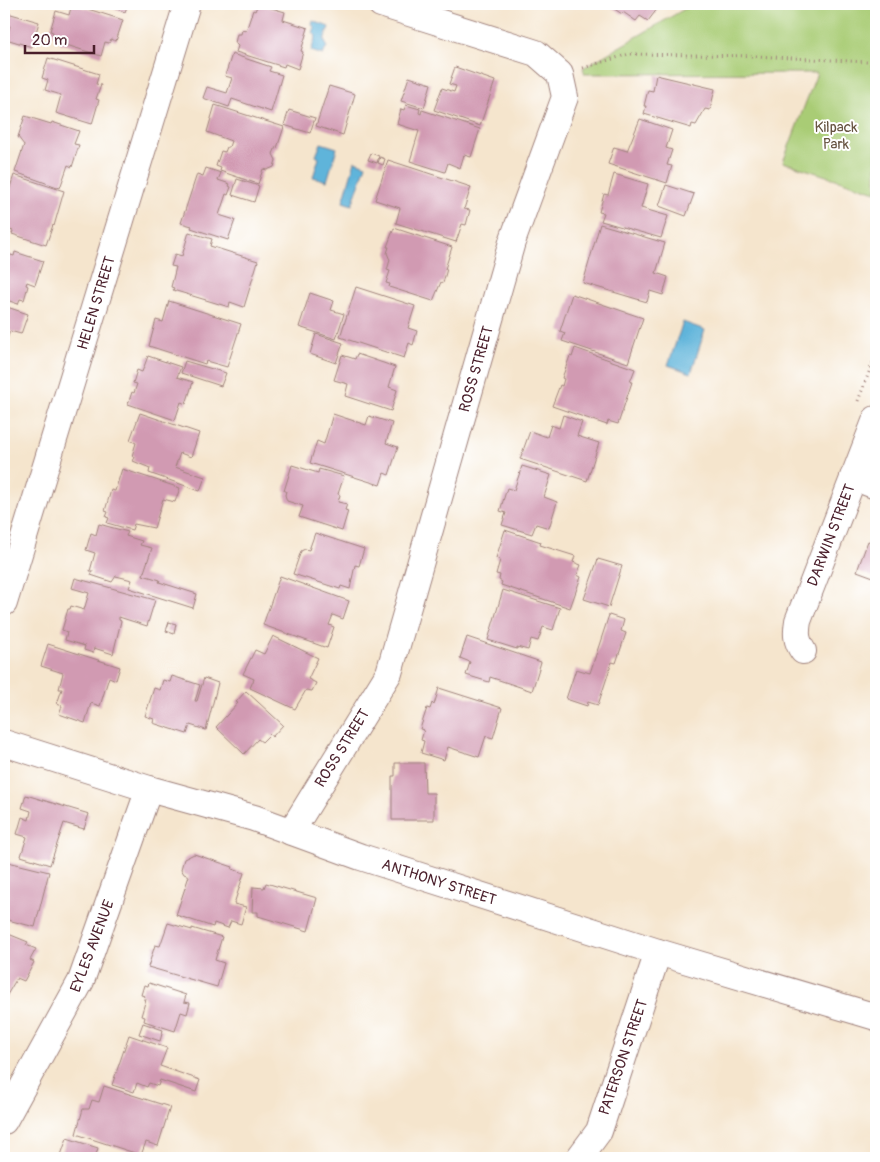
<svg xmlns="http://www.w3.org/2000/svg" width="880" height="1162" viewBox="0 0 880 1162" font-family="Pangolin,sans-serif">
  <style>
    .green { fill: #a9cc75; stroke: #7a7650 }
    .water { fill: #5eb4da; stroke: #546a82 }
    .building { fill: #d19ab2 }
    .lines { fill: none; stroke-linecap: round; stroke-linejoin: round }
    .minor-casing { stroke: #a0827c; stroke-width: 28 }
    .path { stroke: #a0827c; stroke-width: 3; stroke-dasharray: 1 4; stroke-linecap: butt }
    .minor { stroke: #fff; stroke-width: 26 }
    .labels { text-anchor: middle; stroke-width: 4; stroke-linejoin: round; paint-order: stroke }
    .park-label { font-size: 15px; fill: #665341; stroke: #fff }
    .street-label { font-size: 15px; fill: #4a1f2b; stroke: #fff }
  </style>
  <rect width="100%" height="100%" fill="#fff"/>
  <filter id="ink" filterUnits="userSpaceOnUse"><feTurbulence type="fractalNoise" baseFrequency=".02" numOctaves="2"/><feDisplacementMap in="SourceGraphic" scale="10" xChannelSelector="R" yChannelSelector="G"/><feConvolveMatrix kernelMatrix="1 2 1 2 8 2 1 2 1" color-interpolation-filters="sRGB"/></filter>
  <filter id="wash" filterUnits="userSpaceOnUse"><feTurbulence type="fractalNoise" baseFrequency=".0096" numOctaves="4" result="noise"/><feDisplacementMap in="SourceGraphic" scale="20" xChannelSelector="R" yChannelSelector="G"/><feGaussianBlur stdDeviation="1.12" result="paint"/><feColorMatrix in="noise" values="0 0 0 0 0 0 0 0 0 0 0 0 0 0 0 0 0 1.4 0 .05"/><feComposite in="paint" operator="in"/></filter>
  <g filter="url(#wash)">
    <rect width="100%" height="100%" fill="#f5e5cd"/>
    <polygon class="green" points="693,4 876,4 876,192 783,162 817,73 585,74 583,68"/>
    <g class="water">
      <polygon points="313,21 329,27 324,40 327,46 323,55 311,51 316,36 313,33 315,27 312,25"/>
      <polygon points="321,143 337,148 327,181 313,177 319,158 316,156"/>
      <polygon points="355,161 366,165 352,205 343,202"/>
      <polygon points="683,322 705,330 691,373 668,365"/>
    </g>
    <g id="blocks">
      <g class="building">
        <polygon points="72,4 123,20 116,41 111,39 109,43 105,42 101,56 60,43 61,40 56,39 57,36 52,35 53,32 50,31 56,11 69,15"/>
        <polygon points="102,4 128,4 125,12"/>
        <polygon points="258,4 285,12 283,20 308,28 301,51 303,52 298,69 285,64 284,67 236,52 238,46 235,43 237,34 241,34 242,30 246,31 253,10 255,11"/>
        <polygon points="607,4 661,4 648,21 640,16 636,21 623,12 622,14"/>
        <polygon points="4,12 39,22 32,47 6,39 10,26 4,24"/>
        <polygon points="232,54 271,67 269,71 282,75 271,112 232,99 229,107 203,98 207,87 227,93 232,78 225,76"/>
        <polygon points="48,58 99,74 96,84 101,85 96,99 99,100 92,124 56,113 61,95 45,90 48,80 42,78"/>
        <polygon points="455,67 495,81 480,126 434,110 442,88 454,92 456,86 449,84"/>
        <polygon points="656,75 715,89 710,110 705,109 696,125 692,124 691,128 644,114 646,106 644,106 648,90 653,91"/>
        <polygon points="409,77 431,84 424,108 401,101"/>
        <polygon points="329,86 355,94 343,135 316,126"/>
        <polygon points="215,105 284,127 277,148 276,147 273,154 276,160 274,167 267,170 263,169 258,184 220,171 221,168 216,166 221,151 225,152 227,147 229,147 231,141 207,132"/>
        <polygon points="406,105 420,109 419,113 421,114 422,110 480,129 471,157 464,155 460,168 448,163 445,172 410,161 419,131 397,124 401,109 404,110"/>
        <polygon points="289,110 315,118 310,133 284,125"/>
        <polygon points="25,116 51,124 52,122 79,131 74,144 79,145 72,167 68,165 60,188 15,172 24,145 18,137"/>
        <polygon points="640,119 672,130 666,148 672,150 667,165 672,166 667,183 608,164 614,147 627,151"/>
        <polygon points="371,153 379,156 377,163 368,160"/>
        <polygon points="380,157 385,159 383,165 378,163"/>
        <polygon points="388,160 471,187 464,209 470,210 466,225 462,224 456,242 396,223 400,208 375,200"/>
        <polygon points="206,168 221,173 218,180 230,184 229,186 231,187 228,195 226,194 219,215 235,220 228,240 191,228 192,226 181,223 197,174 203,176"/>
        <polygon points="614,174 648,184 641,208 668,216 661,238 601,221 604,213 599,212 604,194 608,195"/>
        <polygon points="14,175 64,191 54,226 53,225 46,245 12,234 13,231 4,228 4,206"/>
        <polygon points="237,179 259,186 254,202 232,195"/>
        <polygon points="666,185 694,194 686,216 659,206"/>
        <polygon points="600,224 665,243 656,273 668,277 663,295 650,291 647,302 583,283"/>
        <polygon points="394,228 452,247 445,269 447,269 443,283 441,282 433,301 389,287 390,284 386,283 390,271 387,270 390,260 387,253 389,247 387,247"/>
        <polygon points="189,232 212,239 210,246 258,261 244,307 230,302 229,307 173,290 174,288 171,287 176,267 171,266 175,254 182,256"/>
        <polygon points="15,252 43,261 35,285 27,282 26,285 28,286 24,300 20,299 18,304 4,299 4,253 14,256"/>
        <polygon points="356,287 415,306 408,328 417,331 413,345 409,343 404,358 340,337"/>
        <polygon points="310,293 334,301 331,310 344,314 336,339 299,327"/>
        <polygon points="572,294 643,318 628,363 562,341 565,333 560,331"/>
        <polygon points="169,301 241,324 227,367 206,361 205,364 149,346 156,320 163,322"/>
        <polygon points="4,306 28,314 21,334 10,331 4,347"/>
        <polygon points="316,334 343,343 336,363 310,354"/>
        <polygon points="575,348 635,369 630,382 632,382 618,424 608,421 607,425 552,406 560,385 562,386 564,379 562,378 570,356 572,357"/>
        <polygon points="357,354 395,367 389,387 397,390 391,411 345,396 348,384 334,380 342,355 355,359"/>
        <polygon points="148,356 181,367 177,377 193,382 186,404 181,402 175,420 128,404 132,392 134,393 137,384 133,383 137,370 142,372"/>
        <polygon points="185,361 226,373 221,386 181,373"/>
        <polygon points="140,413 199,433 191,457 180,453 175,467 205,477 200,491 149,473 150,468 133,461 135,457 132,456 136,443 130,440"/>
        <polygon points="333,414 366,425 369,416 392,423 386,443 398,447 389,475 384,473 380,485 310,463 317,441 324,444"/>
        <polygon points="563,415 582,422 577,436 599,443 587,481 520,459 530,431 547,437 551,425 559,428"/>
        <polygon points="292,465 318,473 319,469 344,476 338,494 340,495 338,502 347,504 345,510 348,511 342,531 299,517 303,506 287,501 285,495 286,491 284,491"/>
        <polygon points="522,466 551,475 544,497 557,502 549,528 536,524 532,534 502,525 506,513 500,511 507,488 514,490"/>
        <polygon points="122,469 180,488 175,502 163,499 154,528 134,524 132,530 107,523 109,518 106,517 108,512 105,511 111,490 115,491"/>
        <polygon points="99,524 128,532 126,536 142,541 140,545 152,548 143,575 160,580 159,582 197,594 193,608 129,588 132,580 116,576 112,582 91,575 93,571 90,571 95,553 86,550 91,533 96,535"/>
        <polygon points="505,530 541,542 540,545 575,556 573,562 581,565 577,575 581,577 570,608 501,585 502,582 499,580 500,575 496,574 500,560 496,558"/>
        <polygon points="315,533 364,549 359,566 355,565 350,589 341,586 340,589 293,574 301,551 305,549 309,550"/>
        <polygon points="868,541 876,544 876,578 857,571"/>
        <polygon points="598,559 622,566 609,607 584,599"/>
        <polygon points="280,576 349,601 343,619 333,615 329,625 334,627 327,648 263,625"/>
        <polygon points="75,578 155,600 147,626 119,617 119,620 121,621 113,654 94,648 93,653 84,650 85,646 65,640 67,632 62,630 68,609 70,609 71,606 84,610 89,593 72,588"/>
        <polygon points="503,590 560,608 553,630 543,627 538,641 531,639 528,650 517,647 517,649 488,640"/>
        <polygon points="609,615 624,620 621,631 626,633 616,663 612,662 598,705 588,702 587,706 566,699 576,669 590,673"/>
        <polygon points="169,622 176,624 174,634 166,631"/>
        <polygon points="273,636 318,658 308,679 316,683 312,691 306,690 295,709 250,688 254,679 243,674 255,650 264,654"/>
        <polygon points="467,637 541,662 532,691 490,677 489,682 466,675 470,662 460,658"/>
        <polygon points="48,644 120,667 116,680 109,677 100,706 91,703 85,723 59,714 62,706 57,704 62,689 59,689 63,673 41,666"/>
        <polygon points="172,676 200,685 195,701 197,701 204,678 218,683 206,730 190,725 187,734 153,723 154,719 145,716 154,688 160,690 163,680 170,682"/>
        <polygon points="439,688 502,708 493,738 486,736 479,757 448,747 444,760 421,753 424,741 421,740 424,730 420,729 427,708 430,709 432,703 434,705"/>
        <polygon points="246,691 283,725 272,737 270,734 262,742 258,739 244,754 216,727 238,703 236,702"/>
        <polygon points="395,763 424,763 425,793 434,793 434,820 392,820 392,776 395,776"/>
        <polygon points="26,795 89,814 84,829 64,823 50,865 21,856 27,837 17,834 22,817 29,820 31,811 22,808"/>
        <polygon points="194,854 233,867 232,869 244,873 234,904 246,907 241,924 231,921 228,928 214,923 213,927 176,915 189,876 184,874 181,869 184,859"/>
        <polygon points="4,861 49,872 35,927 4,919"/>
        <polygon points="266,883 317,898 308,931 258,916 258,912 252,912 253,887 264,888"/>
        <polygon points="168,923 192,930 192,928 222,937 215,960 224,963 217,987 148,967 155,945 160,946"/>
        <polygon points="6,933 28,942 26,945 36,949 30,960 34,962 30,970 24,981 17,978 4,1000 4,935 5,936"/>
        <polygon points="149,983 186,995 184,1002 190,1003 187,1014 181,1012 175,1031 144,1021 145,1017 141,1016 146,999 144,999 145,996 141,995 144,985 148,986"/>
        <polygon points="143,1023 163,1030 160,1041 139,1034"/>
        <polygon points="129,1035 167,1048 160,1066 200,1080 196,1092 160,1080 158,1086 149,1083 147,1087 137,1083 134,1092 112,1085"/>
        <polygon points="104,1086 170,1107 158,1146 146,1142 141,1155 76,1134 83,1109 89,1109 92,1100 99,1102"/>
        <polygon points="67,1138 98,1148 96,1155 104,1158 60,1158"/>
      </g>
    </g>
  </g>
  <g filter="url(#ink)">
    <use href="#blocks" fill-opacity="0" stroke="#a0827c" stroke-width="1"/>
    <g class="lines">
      <g class="minor-casing">
        <g id="minor">
          <polyline points="853,477 876,486"/>
          <polyline points="4,603 187,4"/>
          <path d="M803 651C796 641 796 633 798 621L876 419"/>
          <polyline points="4,743 149,789 254,818 361,857 658,952 876,1017"/>
          <polyline points="291,832 389,673 512,242 565,97 560,74 536,53 381,4"/>
          <polyline points="4,1121 81,981 149,789"/>
          <polyline points="579,1158 599,1131 658,952"/>
        </g>
      </g>
      <g class="path">
        <polyline points="583,68 629,54 755,56 868,62 876,68"/>
        <polyline points="858,401 876,354"/>
      </g>
      <use href="#minor" class="minor"/>
    </g>
  </g>
  <g class="labels">
    <g class="park-label">
      <text x="836" y="132">Kilpack<tspan x="836" dy="17">Park</tspan></text>
    </g>
    <g class="street-label">
      <text transform="translate(96 303) rotate(-73)" y="5">HELEN STREET</text>
      <text transform="translate(476 369) rotate(-74)" y="5">ROSS STREET</text>
      <text transform="translate(831 535) rotate(-69)" y="5">DARWIN STREET</text>
      <text transform="translate(342 748) rotate(-58)" y="5">ROSS STREET</text>
      <text transform="translate(439 882) rotate(18)" y="5">ANTHONY STREET</text>
      <text transform="translate(92 946) rotate(-69)" y="5">EYLES AVENUE</text>
      <text transform="translate(623 1057) rotate(-71)" y="5">PATERSON STREET</text>
    </g>
  </g>
  <rect width="880" height="1162" fill="none" stroke="#fff" stroke-width="20"/>
  <path d="M25 45v8h69v-8" fill="none" stroke="#4a1f2b" stroke-width="2.5"/>
  <text x="32" y="45" font-size="15" fill="#4a1f2b" stroke="#ffffff" stroke-width="4" paint-order="stroke">20 m</text>
</svg>
